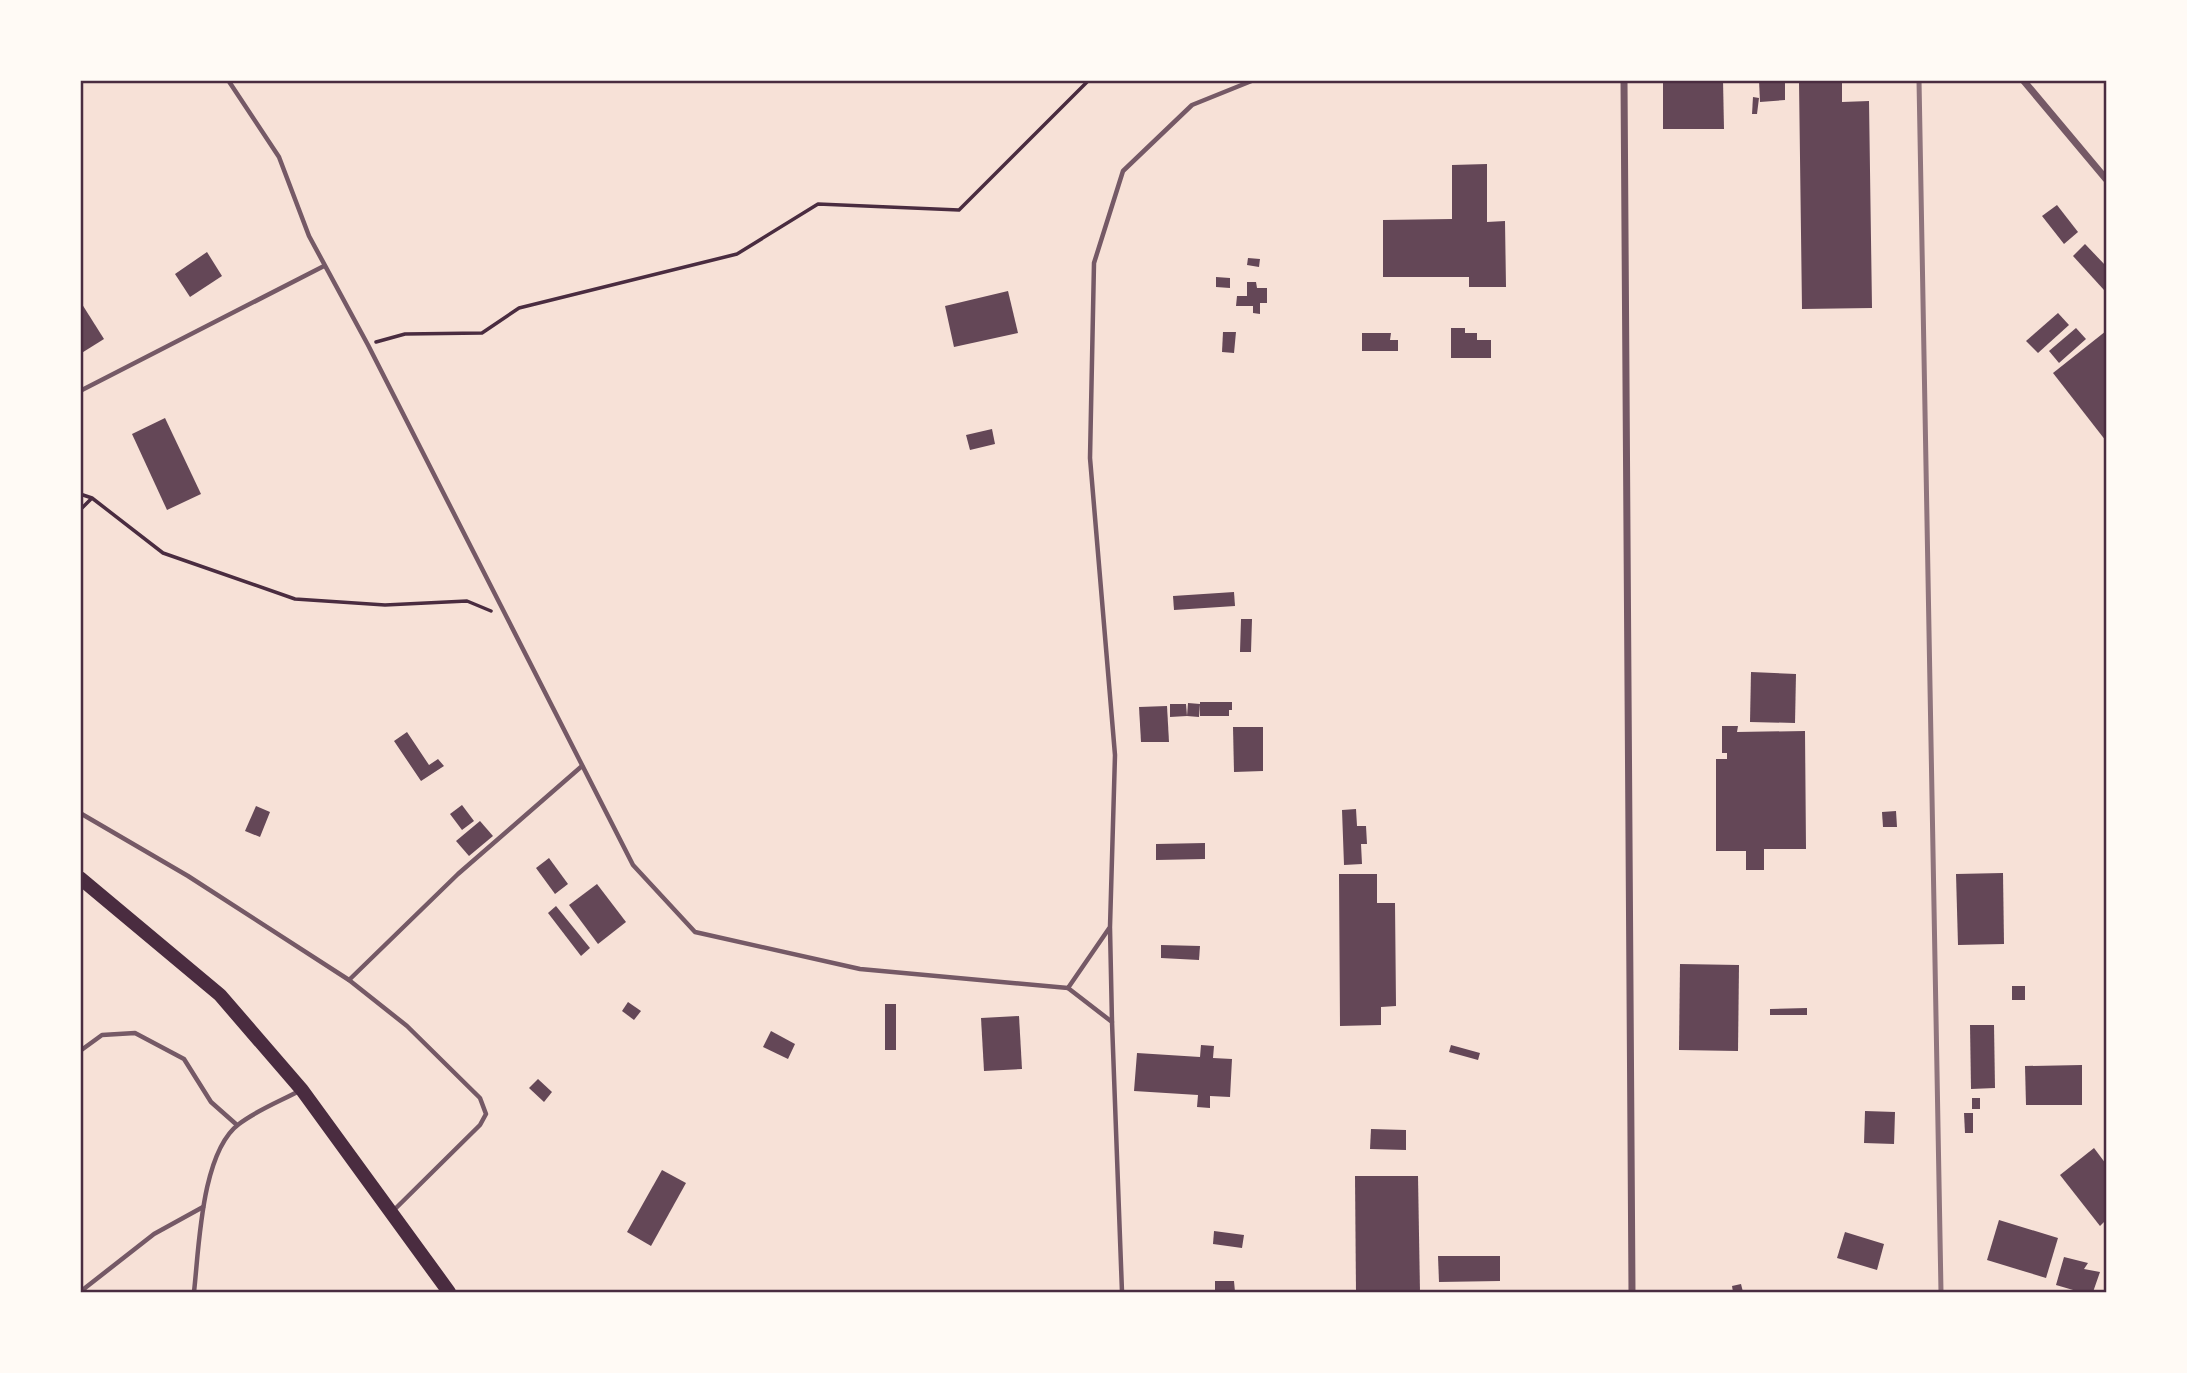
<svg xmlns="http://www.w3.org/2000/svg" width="2187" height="1373" viewBox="0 0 2187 1373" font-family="'Nunito Sans',sans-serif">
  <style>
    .building { fill: #644757 }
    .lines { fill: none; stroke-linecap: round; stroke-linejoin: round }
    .path { stroke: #4a2c40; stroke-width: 3.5 }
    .service { stroke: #755966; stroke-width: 4.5 }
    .minor { stroke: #755966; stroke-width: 7 }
    .primary { stroke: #4a2c40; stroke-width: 14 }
    .rail { stroke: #8f747c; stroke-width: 5 }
    .neatline { fill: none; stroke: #4a2c40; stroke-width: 2.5 }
  </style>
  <rect width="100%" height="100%" fill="#f7e1d7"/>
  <g class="building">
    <polygon points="1663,80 1723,80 1724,129 1663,129"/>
    <polygon points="1759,80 1785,80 1785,100 1760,102"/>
    <polygon points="1842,81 1842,102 1869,101 1872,308 1802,309 1799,82"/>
    <polygon points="1753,97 1759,98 1757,114 1752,114"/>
    <polygon points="1487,164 1487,222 1505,221 1506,287 1469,287 1469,277 1383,277 1383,220 1452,219 1452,165"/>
    <polygon points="2057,205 2078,232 2064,244 2042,216"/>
    <polygon points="2085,244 2106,266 2104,290 2073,256"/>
    <polygon points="207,252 222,276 190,297 175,274"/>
    <polygon points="1248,258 1260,259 1259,267 1247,265"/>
    <polygon points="1216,277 1230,278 1230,288 1216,287"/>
    <polygon points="1247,282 1256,282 1257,288 1267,288 1267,303 1260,303 1260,314 1253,313 1253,306 1236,306 1237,296 1247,296"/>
    <polygon points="1008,291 1018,333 954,347 945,306"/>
    <polygon points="80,301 104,339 80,354"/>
    <polygon points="2058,313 2069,325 2038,353 2026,341"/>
    <polygon points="1451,328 1465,328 1465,333 1477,333 1477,340 1491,340 1491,358 1451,358"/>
    <polygon points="2076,328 2086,339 2059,363 2049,351"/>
    <polygon points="2106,331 2106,441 2053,373"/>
    <polygon points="1223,332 1236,332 1234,353 1222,352"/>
    <polygon points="1362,333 1391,333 1390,340 1398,340 1398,351 1362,351"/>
    <polygon points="165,418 201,494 167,510 132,434"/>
    <polygon points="992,429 995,444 970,450 966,435"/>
    <polygon points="1234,592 1235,606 1174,610 1173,596"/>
    <polygon points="1241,619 1252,619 1251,652 1240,652"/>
    <polygon points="1751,672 1796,674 1795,723 1750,722"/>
    <polygon points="1200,702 1232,702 1232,710 1229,710 1229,716 1200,716"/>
    <polygon points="1188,703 1200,704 1199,717 1187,716"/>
    <polygon points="1170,704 1186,704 1187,716 1170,717"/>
    <polygon points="1167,706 1169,742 1141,742 1139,707"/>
    <polygon points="1722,726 1738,726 1737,732 1805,731 1806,849 1764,849 1764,870 1746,870 1746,851 1716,851 1716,759 1727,759 1727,753 1722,753"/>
    <polygon points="1233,727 1263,727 1263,771 1234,772"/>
    <polygon points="407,732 429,765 438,759 444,766 421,781 394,741"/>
    <polygon points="462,805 474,821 462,830 450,814"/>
    <polygon points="256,806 270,812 260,837 245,831"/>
    <polygon points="1356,809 1357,826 1366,826 1367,844 1361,844 1362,864 1344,865 1342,810"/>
    <polygon points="1896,811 1897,827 1883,827 1882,812"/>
    <polygon points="480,821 493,836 469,856 456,841"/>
    <polygon points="1205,843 1205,859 1156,860 1156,844"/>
    <polygon points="549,858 568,884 555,894 536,868"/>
    <polygon points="2003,873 2004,944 1958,945 1956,874"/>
    <polygon points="1339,874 1377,874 1377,903 1395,903 1396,1006 1381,1007 1381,1025 1340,1026"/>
    <polygon points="597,884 626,922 598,944 569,905"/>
    <polygon points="556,906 590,948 581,956 548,913"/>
    <polygon points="1161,945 1200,946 1199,960 1161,958"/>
    <polygon points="1680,964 1739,965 1738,1051 1679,1050"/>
    <rect x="2012" y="986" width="13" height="14"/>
    <polygon points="628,1002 641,1011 634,1020 622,1011"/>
    <rect x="885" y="1004" width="11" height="46"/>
    <polygon points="1807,1008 1807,1015 1770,1015 1770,1009"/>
    <polygon points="1019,1016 1022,1069 984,1071 981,1018"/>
    <polygon points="1970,1025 1994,1025 1995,1088 1971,1089"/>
    <polygon points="771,1031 795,1044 788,1059 763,1047"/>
    <polygon points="1201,1045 1214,1046 1213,1058 1232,1059 1230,1097 1210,1096 1210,1108 1197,1107 1198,1095 1134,1091 1137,1053 1200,1057"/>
    <polygon points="1451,1045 1480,1053 1478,1060 1449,1052"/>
    <polygon points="2082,1065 2082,1105 2026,1105 2025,1066"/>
    <polygon points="538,1079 552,1092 544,1102 529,1088"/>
    <rect x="1972" y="1098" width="8" height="11"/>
    <polygon points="1865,1111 1895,1112 1894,1144 1864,1143"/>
    <polygon points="1964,1113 1973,1113 1973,1133 1965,1133"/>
    <polygon points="1371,1129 1406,1130 1406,1150 1370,1149"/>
    <polygon points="2094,1148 2106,1164 2106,1220 2100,1226 2060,1175"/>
    <polygon points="662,1170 686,1183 651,1246 627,1232"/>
    <polygon points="1355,1176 1418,1176 1420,1292 1356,1292"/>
    <polygon points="1999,1220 2058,1238 2046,1278 1987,1260"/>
    <polygon points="1214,1231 1244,1235 1242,1248 1213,1244"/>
    <polygon points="1845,1232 1884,1244 1877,1270 1837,1258"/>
    <polygon points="1438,1256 1500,1256 1500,1281 1439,1282"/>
    <polygon points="2064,1257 2088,1263 2084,1269 2100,1272 2093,1292 2080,1292 2056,1285"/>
    <polygon points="1215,1281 1234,1281 1235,1292 1215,1292"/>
    <polygon points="1741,1284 1743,1292 1733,1292 1732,1286"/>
  </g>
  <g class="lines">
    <g class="path">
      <polyline points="376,342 405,334 482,333 519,308 737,254 818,204 959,210 1089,80"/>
      <polyline points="80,494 92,498 163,553 295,599 385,605 467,601 491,611"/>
      <polyline points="80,510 91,499"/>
    </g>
    <g class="service">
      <polyline points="228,80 279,157 309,236 368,345 633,865 695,932 860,969 1068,988 1110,927 1115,755 1090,458 1094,263 1123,171 1192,105 1254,80"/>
      <polyline points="2105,80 2106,82"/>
      <polyline points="80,391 324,266"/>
      <polyline points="80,813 188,876 349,980 407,1026 480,1098 486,1114 480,1125 394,1210"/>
      <polyline points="1110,928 1112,1022"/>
      <polyline points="349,980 458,874 582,766"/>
      <polyline points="1068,988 1112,1022 1122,1292"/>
      <polyline points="80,1051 102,1035 135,1033 184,1059 211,1102 237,1125"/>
      <polyline points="83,1292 85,1288 154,1234 203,1207"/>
      <path d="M194 1292C199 1249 201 1152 239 1124 257 1110 281 1101 301 1090"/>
    </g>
    <g class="minor">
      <polyline points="1624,80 1632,1292"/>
      <polyline points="2023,80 2106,179"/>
    </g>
    <polyline class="primary" points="80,878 220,995 302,1090 449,1292"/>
    <polyline class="rail" points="1919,80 1941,1292"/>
  </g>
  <rect width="2187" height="1373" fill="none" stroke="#fffaf5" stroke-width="164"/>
  <rect x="82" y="82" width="2023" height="1209" class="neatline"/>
</svg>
